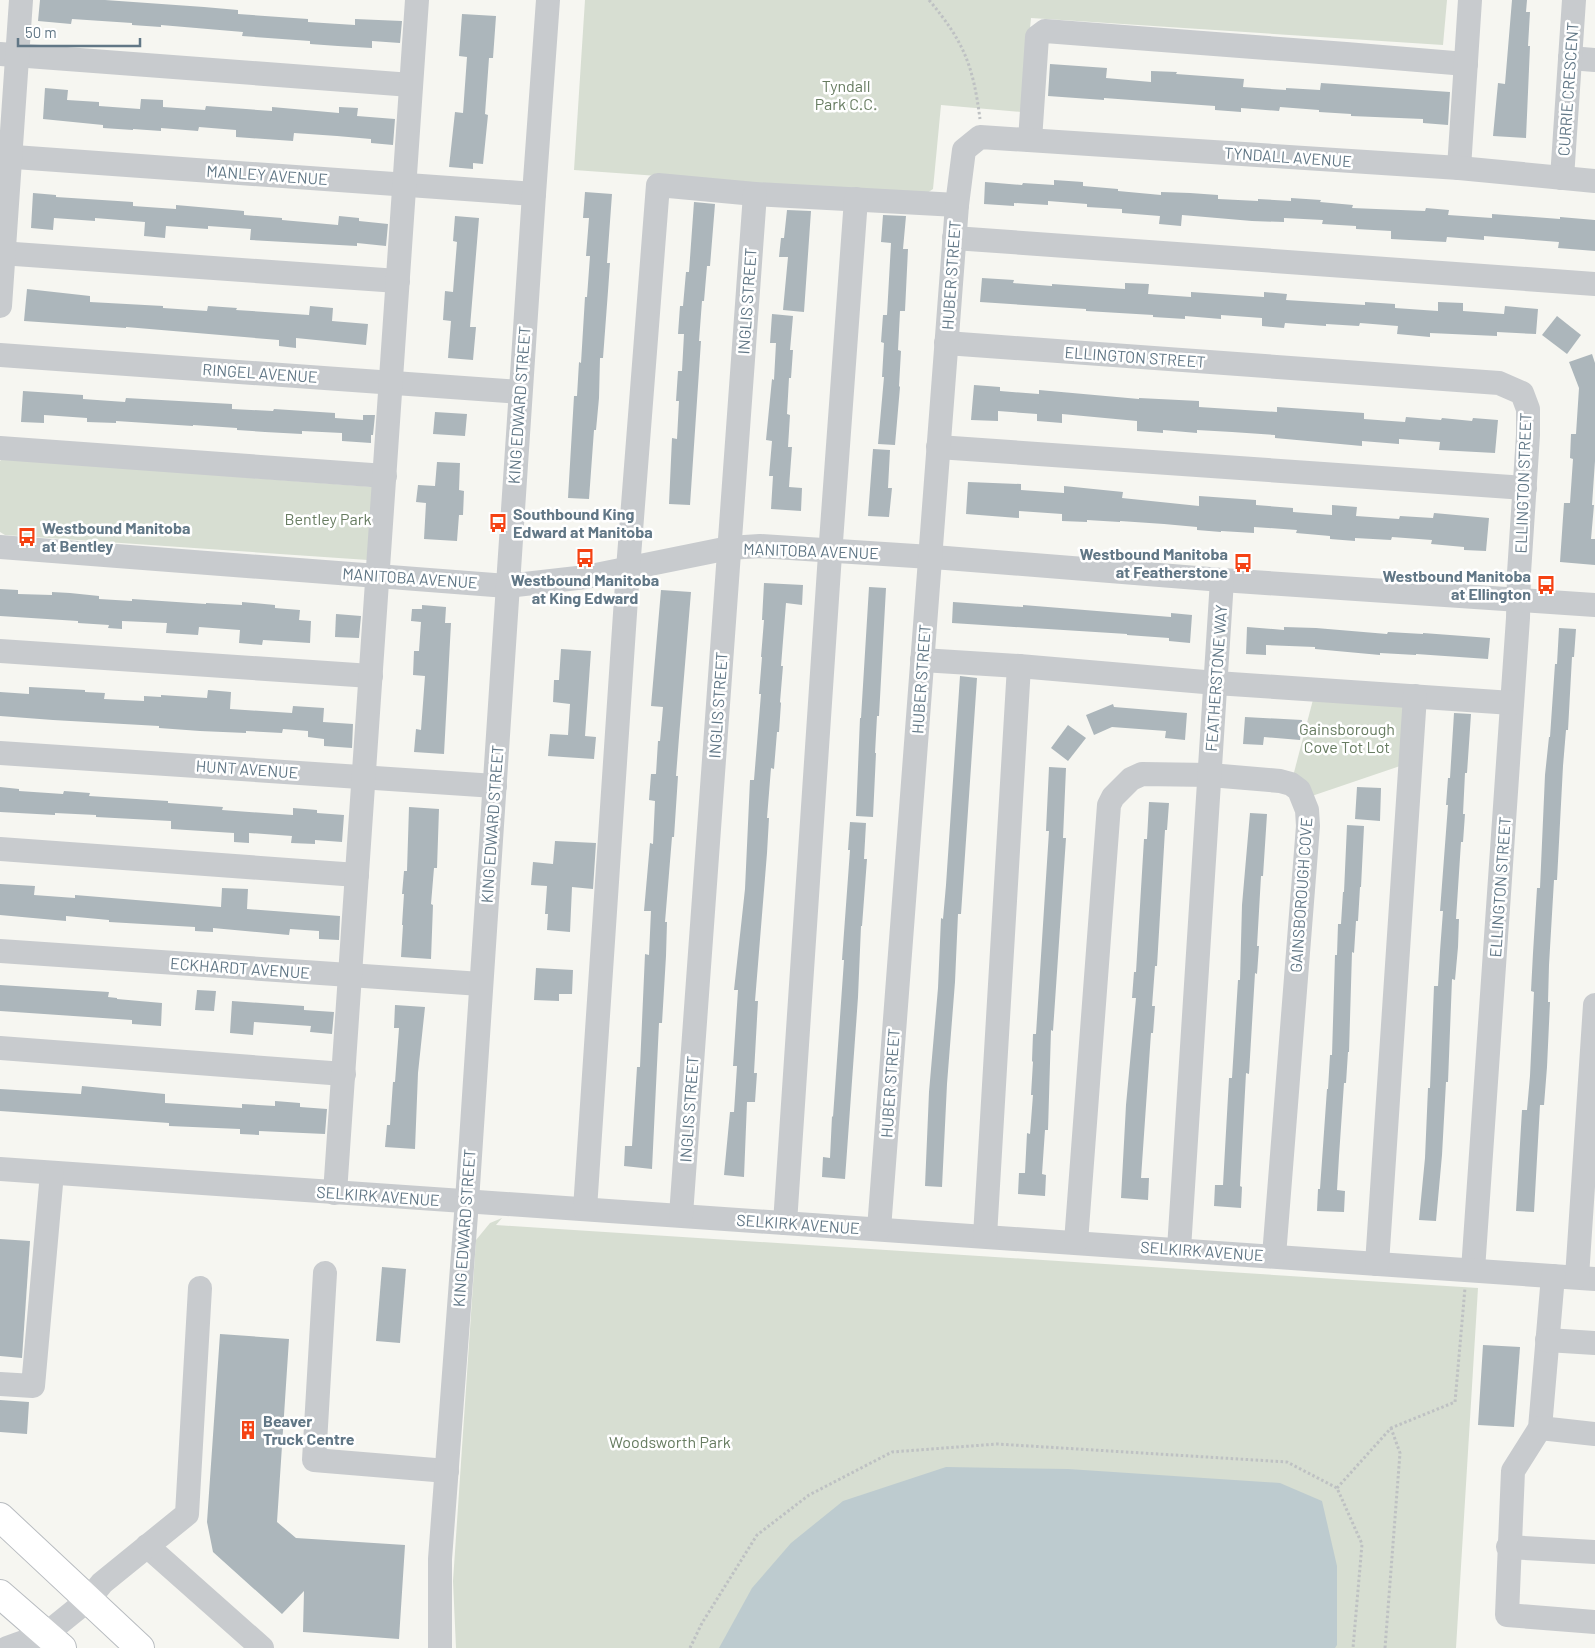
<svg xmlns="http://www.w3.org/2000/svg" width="1595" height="1648" viewBox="0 0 1595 1648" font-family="Barlow,sans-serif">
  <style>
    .green { fill: #d7ded2 }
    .water { fill: #bdcbcf }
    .building { fill: #acb6bb }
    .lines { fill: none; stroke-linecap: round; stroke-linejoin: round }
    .major-casing { stroke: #b8bcc0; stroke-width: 30 }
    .path { stroke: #bec1c3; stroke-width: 3; stroke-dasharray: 2.5 2.5; stroke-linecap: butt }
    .minor { stroke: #c8cbce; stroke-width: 24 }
    .major { stroke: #fff; stroke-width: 28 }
    .labels { text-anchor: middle; stroke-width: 5; stroke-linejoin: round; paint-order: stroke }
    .park-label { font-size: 16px; fill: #677c61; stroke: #fff }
    .street-label { font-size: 16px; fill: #617786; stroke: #fff }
    .poi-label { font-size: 16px; font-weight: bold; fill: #617786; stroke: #fff; text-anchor: start }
  </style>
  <rect width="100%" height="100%" fill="#f6f6f1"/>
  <g class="green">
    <polygon points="585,0 1447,0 1443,45 1031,18 1022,112 941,105 933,189 924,195 574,170"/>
    <polygon points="2,459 374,487 368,560 5,535 0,532 0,461"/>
    <polygon points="1315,692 1408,707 1403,765 1303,799 1291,784"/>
    <polygon points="502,1218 496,1225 1478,1288 1456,1648 456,1648 453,1581 476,1240 490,1223"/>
  </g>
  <polygon class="water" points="946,1467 1068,1469 1280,1483 1322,1501 1337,1566 1337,1645 1335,1648 719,1648 752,1588 791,1543 843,1501"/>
  <g class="building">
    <polygon points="40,0 105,0 204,7 238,10 238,14 308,19 308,22 355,25 355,19 402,21 400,43 372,41 372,48 338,46 310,44 310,41 242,36 243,32 161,25 161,27 132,25 132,23 72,19 71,24 38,21"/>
    <polygon points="1512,0 1527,0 1526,12 1530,12 1528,46 1530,46 1526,138 1493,136 1498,83 1505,84"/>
    <polygon points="462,14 496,16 493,58 489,58 485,114 488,115 483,164 473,163 473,169 449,167 455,112 463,113 467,57 459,56"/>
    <polygon points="1050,64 1107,68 1106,78 1151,82 1151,71 1177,72 1176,74 1244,79 1243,87 1286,90 1286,88 1320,90 1321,83 1450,92 1448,125 1423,123 1423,119 1351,116 1351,114 1319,112 1319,110 1280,107 1279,111 1241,108 1241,112 1215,110 1215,106 1104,98 1104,100 1048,96"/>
    <polygon points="45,88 68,90 67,100 99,102 99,106 140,109 141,99 163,100 163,107 205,110 206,106 272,111 272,107 339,113 339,107 358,108 357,116 395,119 393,145 371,143 371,139 337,136 294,133 293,141 236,137 236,130 199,127 198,131 161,128 161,131 133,129 133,130 103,128 103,125 43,119"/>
    <polygon points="1054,180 1083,182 1083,186 1118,189 1118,191 1161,195 1161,192 1190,193 1218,195 1218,199 1258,201 1258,199 1291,201 1291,198 1321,200 1320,202 1353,205 1352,208 1425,211 1426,208 1449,210 1448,215 1492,218 1492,214 1560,219 1560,217 1595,220 1595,251 1558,248 1559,242 1484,236 1484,240 1447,237 1446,242 1391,239 1391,231 1356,229 1356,226 1322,224 1323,220 1284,218 1284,222 1252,221 1182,215 1181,226 1159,224 1160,216 1122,213 1122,209 1087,207 1087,204 1048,201 1048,205 1014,203 1014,206 984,204 985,182 1022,185 1023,183 1054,185"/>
    <polygon points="585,192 612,194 607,263 610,263 608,291 603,358 600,358 599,398 596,430 594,430 589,499 568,498 574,396 577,396 579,362 581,363 585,297 587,297 590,256 586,256 589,218 583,218"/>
    <polygon points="33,193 56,195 56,197 133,202 133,206 176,209 176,205 244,211 244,215 282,218 282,220 338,225 339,216 359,218 359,221 388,224 386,246 357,243 357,246 250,240 251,229 208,226 208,229 166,226 165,238 144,236 145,222 95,218 95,221 54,218 53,230 31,228"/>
    <polygon points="694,202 715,204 710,266 707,266 704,301 702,301 699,341 701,341 690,505 669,504 672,438 677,439 679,401 676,401 678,371 682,371 684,334 678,334 680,306 683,306 686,272 689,272"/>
    <polygon points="787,210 811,211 804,312 783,310 788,257 779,257 781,238 784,238"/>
    <polygon points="883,215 906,216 903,249 908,249 905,311 900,311 898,350 901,351 899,386 900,387 895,445 878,444 884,377 882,377 884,343 881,342 883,315 887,315 891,243 881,242"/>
    <polygon points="455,216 479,218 470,327 476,327 473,360 448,358 451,321 443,320 445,291 453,292 457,242 453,241"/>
    <polygon points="982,278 1014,280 1013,283 1052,286 1052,284 1125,289 1125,283 1149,284 1148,294 1191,297 1191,292 1264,297 1264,292 1287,294 1286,300 1365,305 1365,302 1395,304 1395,308 1438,311 1438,302 1463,303 1463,311 1504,314 1505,306 1538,309 1536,334 1497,332 1497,336 1430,333 1430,337 1397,334 1398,326 1360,323 1359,326 1326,324 1326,326 1285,323 1284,328 1262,326 1262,318 1221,315 1221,319 1185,316 1185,319 1153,317 1153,315 1086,311 1086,309 980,302"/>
    <polygon points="27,289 90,296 90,302 163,306 163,308 207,311 208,306 237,308 236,310 309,315 310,306 333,308 332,321 368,324 366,345 296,338 296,348 279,346 279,340 126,327 126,328 24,321"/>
    <polygon points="772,314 793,316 790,350 793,350 791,378 789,378 787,414 790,415 788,447 792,447 789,487 802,488 801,511 771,509 773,476 769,476 772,441 766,440 772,379 774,380 776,343 770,343"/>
    <polygon points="1557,316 1581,335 1567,354 1542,335"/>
    <polygon points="1592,354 1595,363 1595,461 1592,505 1594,505 1591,539 1595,539 1595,565 1560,562 1564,503 1570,503 1573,459 1570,458 1571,434 1576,434 1579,388 1569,362"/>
    <polygon points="974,385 1000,387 1000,391 1039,394 1039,390 1139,399 1139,398 1199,401 1199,407 1277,412 1277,407 1364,413 1364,419 1405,422 1406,417 1441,420 1442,418 1472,421 1473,418 1498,420 1495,453 1439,450 1440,442 1399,439 1399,444 1362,441 1362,446 1275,438 1275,435 1232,432 1197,430 1197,433 1163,430 1163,433 1137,431 1137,421 1062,414 1062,423 1037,421 1037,414 998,411 998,421 971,420"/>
    <polygon points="23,391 83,395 83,399 125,402 126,398 232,404 232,409 273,411 274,409 335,413 335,418 363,420 363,415 375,415 373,435 371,435 371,443 342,441 342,433 302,431 302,434 265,432 237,430 237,428 193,425 193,426 116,421 116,423 87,422 87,418 44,415 44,423 21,422"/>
    <polygon points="435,412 467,414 465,436 433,434"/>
    <polygon points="873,449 890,450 888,488 892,488 889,517 868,516"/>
    <polygon points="437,462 460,463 459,490 464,491 463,515 459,515 457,541 424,539 426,503 416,502 418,485 435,486"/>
    <polygon points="968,482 1021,484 1021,490 1064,493 1064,486 1123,492 1122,498 1199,506 1199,496 1256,500 1256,505 1293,508 1293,512 1332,515 1332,505 1357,507 1356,516 1399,519 1400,516 1433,518 1434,513 1489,518 1486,551 1464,550 1464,547 1431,544 1432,540 1392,537 1391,540 1355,538 1355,541 1330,539 1330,536 1296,533 1297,530 1254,527 1254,533 1221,531 1221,532 1197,530 1197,527 1164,524 1120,521 1120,522 1087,520 1087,522 1062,521 1062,514 1019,511 1019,518 966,514"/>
    <polygon points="764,583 803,585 802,605 786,603 781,666 783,666 780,702 781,703 779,732 777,732 774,769 771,768 767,818 769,818 767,853 755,1001 758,1001 754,1073 757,1073 755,1102 747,1102 744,1177 724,1175 730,1112 734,1112 737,1066 733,1066 738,990 734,990 745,889 750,780 754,780 761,694 759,694 762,657 761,657 764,620 762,620"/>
    <polygon points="869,587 886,588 879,716 877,716 875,753 876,753 873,817 856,816 860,718 861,718"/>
    <polygon points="0,589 18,590 18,594 52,595 52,592 70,593 99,596 99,599 132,601 132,599 206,604 206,603 242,605 242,602 275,605 275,608 300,610 299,620 311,621 310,643 263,640 262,645 239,643 240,630 199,627 198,635 166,633 167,623 122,621 122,629 108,628 109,625 78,623 78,621 0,616"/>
    <polygon points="661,590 691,592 679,737 676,776 678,776 674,837 672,837 665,922 667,922 666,956 662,1023 659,1023 652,1169 624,1166 625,1146 632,1146 637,1067 640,1067 645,954 649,955 651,911 644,911 650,843 653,844 655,801 649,800 651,774 656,774 658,741 660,741 663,707 651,706"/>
    <polygon points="953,602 1023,607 1023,605 1171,617 1171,613 1192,615 1190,643 1169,641 1169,638 1127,635 1127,634 952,623"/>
    <polygon points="422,605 446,607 445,623 451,623 444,754 414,752 416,729 421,730 425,676 413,675 414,651 419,651 421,622 411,621 412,609 422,609"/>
    <polygon points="336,614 361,616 359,638 335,637"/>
    <polygon points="1247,627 1284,630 1284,627 1316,628 1387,634 1388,632 1423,634 1423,633 1490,638 1488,659 1416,654 1416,655 1380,653 1380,655 1315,649 1315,647 1266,645 1266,655 1246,654"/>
    <polygon points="1559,628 1576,629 1574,657 1572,657 1568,730 1566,730 1563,766 1557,880 1554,880 1549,965 1548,1002 1550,1002 1547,1067 1544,1105 1540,1105 1534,1212 1516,1211 1522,1110 1527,1110 1530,1076 1534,992 1531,991 1533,953 1537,888 1540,888 1545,775 1549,737 1550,737 1555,664 1557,664"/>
    <polygon points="561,649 591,651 585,736 596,737 594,759 548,756 550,734 568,735 570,704 553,702 554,680 559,680"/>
    <polygon points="960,676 977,678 961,914 958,914 955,982 947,1084 942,1187 925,1186 929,1092 938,988 941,918 943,919 946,885"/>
    <polygon points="29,687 85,690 85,692 105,693 104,699 144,701 144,696 161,697 161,695 207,698 208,690 231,692 230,709 292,713 293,706 324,708 323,722 353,724 352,748 324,746 324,739 308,737 308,731 283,729 282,733 246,731 246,733 200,731 159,728 159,726 53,720 0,716 0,692 29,694"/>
    <polygon points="1113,704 1114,707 1187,713 1185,740 1165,738 1166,731 1112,727 1094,735 1086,715"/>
    <polygon points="1454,713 1471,714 1467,773 1465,773 1463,814 1465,814 1463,842 1461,842 1456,919 1459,919 1458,947 1455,980 1452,979 1448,1082 1446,1082 1442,1155 1436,1221 1419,1220 1425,1158 1428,1088 1430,1088 1434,986 1438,986 1440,951 1443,911 1440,911 1448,805 1446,805 1448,778 1450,778"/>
    <polygon points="1245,717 1302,720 1300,740 1264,737 1263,745 1243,744"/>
    <polygon points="1068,725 1086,738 1068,761 1051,748"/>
    <polygon points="1049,767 1066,768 1063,838 1066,838 1053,1031 1051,1030 1048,1130 1045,1130 1042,1174 1046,1175 1045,1196 1018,1194 1019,1173 1025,1173 1027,1133 1030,1134 1033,1095 1031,1095 1033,1062 1032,1061 1033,1034 1036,1034 1049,831 1046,831"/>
    <polygon points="0,787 19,789 19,791 63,794 64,791 90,793 89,796 168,801 168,803 223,807 222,810 293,815 293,808 317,810 317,813 344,815 342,842 315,840 315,844 291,843 292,836 249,833 249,843 234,842 234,833 171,829 171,821 96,817 96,815 55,813 55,815 0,812"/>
    <polygon points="1357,787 1381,788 1380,821 1355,819"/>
    <polygon points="1149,802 1169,803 1167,830 1165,830 1157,966 1155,966 1152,1006 1155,1006 1153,1033 1151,1033 1141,1178 1149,1178 1148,1200 1121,1198 1126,1105 1136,998 1132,998 1134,972 1136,972 1144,839 1147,839"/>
    <polygon points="409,807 439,809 437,868 434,868 431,904 433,905 431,959 401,957 403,925 402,925 404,894 402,894 404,871 407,871"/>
    <polygon points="1250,813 1267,814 1263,876 1261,876 1257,946 1259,946 1257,974 1255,973 1249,1074 1246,1073 1240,1186 1242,1187 1241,1208 1214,1206 1215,1185 1223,1185 1229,1078 1232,1078 1238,980 1240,980 1242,905"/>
    <polygon points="850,822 866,823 864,859 867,859 862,926 861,926 858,997 845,1179 822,1177 823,1157 830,1158 832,1116 833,1117 844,960 842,960 850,850 848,850"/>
    <polygon points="1347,825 1364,826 1361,887 1360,887 1358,921 1356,921 1354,953 1352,952 1349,1052 1348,1052 1346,1083 1344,1083 1339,1156 1337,1190 1345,1191 1344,1212 1317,1211 1318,1189 1320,1189 1327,1089 1328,1089 1330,1055 1332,1055 1335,955 1337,955 1338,924 1341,924 1343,892 1344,892"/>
    <polygon points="555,841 596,843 593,889 572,887 570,932 547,930 548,914 545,914 547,886 531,885 533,862 553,864"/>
    <polygon points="0,884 35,886 34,895 75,898 75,895 221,907 222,888 248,889 247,909 340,916 339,940 319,939 319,931 290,929 289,935 213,928 213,932 195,931 195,927 109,922 109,920 66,916 66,921 0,915"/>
    <polygon points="536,968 573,970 572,994 559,994 559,1001 534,1000"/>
    <polygon points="0,985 109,992 108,997 117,998 117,999 162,1003 161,1026 132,1024 132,1020 0,1011"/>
    <polygon points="197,990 216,991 214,1011 195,1010"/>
    <polygon points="232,1001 304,1006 304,1010 334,1012 332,1034 310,1032 311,1026 254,1022 253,1035 230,1033"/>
    <polygon points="395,1005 425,1007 418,1073 415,1149 385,1147 387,1125 390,1125 393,1082 395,1082 399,1028 394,1028"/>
    <polygon points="82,1086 165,1094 165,1103 242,1108 242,1104 275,1106 275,1101 300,1103 300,1107 327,1109 325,1134 259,1131 259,1135 240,1134 240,1129 169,1126 169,1123 0,1111 0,1089 81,1094"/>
    <polygon points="0,1239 30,1241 22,1358 0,1356"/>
    <polygon points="382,1267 406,1269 400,1343 376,1341"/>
    <polygon points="220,1334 289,1339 277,1522 296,1538 405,1545 399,1639 303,1632 304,1591 282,1614 213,1552 207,1522"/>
    <polygon points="1483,1345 1520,1347 1514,1427 1478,1425"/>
    <polygon points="0,1400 29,1402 27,1434 0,1432"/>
  </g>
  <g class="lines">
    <g class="major-casing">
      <g id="major">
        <polyline points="0,1517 140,1648"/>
        <polyline points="0,1594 62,1648"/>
      </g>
    </g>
    <g class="path">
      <path d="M929 0C964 42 973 65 980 119"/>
      <polyline points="1337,1488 1391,1428 1455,1402 1465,1288"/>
      <polyline points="690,1648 702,1623 757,1535 809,1495 892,1452 997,1444 1287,1462 1337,1488 1362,1544 1353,1648"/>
      <polyline points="1385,1648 1400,1453 1391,1428"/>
    </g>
    <g class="minor">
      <polyline points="0,54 411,85"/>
      <polyline points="1570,58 1595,60"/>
      <polyline points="1030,140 1037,37 1045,31 1346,54 1466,64"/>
      <polyline points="0,156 534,194"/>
      <polyline points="1459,168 1470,0"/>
      <polyline points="1562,178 1574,0"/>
      <polyline points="954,238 1595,284"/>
      <polyline points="0,253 398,281"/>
      <polyline points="0,306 21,0"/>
      <polyline points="946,343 1499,383 1522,393 1528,409 1528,435 1519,573 1518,618 1473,1270"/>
      <polyline points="0,355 520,392"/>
      <polyline points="938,447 1525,488"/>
      <polyline points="0,448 385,476"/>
      <polyline points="0,547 507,586 586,577 729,548 760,546 946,558 1222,580 1595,605"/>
      <polyline points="0,651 371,676"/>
      <polyline points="922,660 1019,666 1216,683 1512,703"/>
      <polyline points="0,753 495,786"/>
      <polyline points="0,849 357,875"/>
      <polyline points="0,951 481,984"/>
      <polyline points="0,1048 344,1074"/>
      <polyline points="0,1169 1595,1279"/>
      <polyline points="335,1193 417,0"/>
      <polyline points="585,1209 628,569 658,185 755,194 957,205"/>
      <polyline points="681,1215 755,194"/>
      <polyline points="785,1223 829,569 856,199"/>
      <polyline points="879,1229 957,205 964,150 980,137 1459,168 1595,181"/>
      <polyline points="985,1236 1019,666"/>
      <polyline points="1076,1242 1109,805 1113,797 1131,779 1142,774 1210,775 1280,781 1291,784 1299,790 1307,810 1308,826 1274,1256"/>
      <polyline points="1179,1249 1222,580"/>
      <polyline points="1377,1264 1415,696"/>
      <polyline points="325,1273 314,1460 447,1471"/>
      <polyline points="1553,1276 1540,1428 1513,1471 1507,1615 1595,1622"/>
      <polyline points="1577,1277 1595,1005"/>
      <polyline points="1547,1340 1595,1343"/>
      <polyline points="0,1384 33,1386 52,1173"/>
      <polyline points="1540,1428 1595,1434"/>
      <polyline points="147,1546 262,1648"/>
      <polyline points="1508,1547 1595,1552"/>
      <polyline points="7,1648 46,1634 88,1600 102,1583 187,1514 200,1288"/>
      <polyline points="440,1648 440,1559 467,1201 534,194 548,0"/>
    </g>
    <use href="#major" class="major"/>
  </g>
  <defs>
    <g id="bus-bare" transform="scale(1.5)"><path d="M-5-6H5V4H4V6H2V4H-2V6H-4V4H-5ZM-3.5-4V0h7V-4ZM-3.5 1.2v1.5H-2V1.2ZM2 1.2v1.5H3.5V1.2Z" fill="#f54213" stroke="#fff" stroke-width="2.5" paint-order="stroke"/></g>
    <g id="building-bare" transform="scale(1.5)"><path d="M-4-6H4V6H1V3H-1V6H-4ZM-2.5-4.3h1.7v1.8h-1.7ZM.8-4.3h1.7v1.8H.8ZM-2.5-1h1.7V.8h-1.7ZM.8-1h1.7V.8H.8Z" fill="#f54213" stroke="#fff" stroke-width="2.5" paint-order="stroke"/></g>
  </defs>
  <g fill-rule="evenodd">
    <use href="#bus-bare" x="498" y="523"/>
    <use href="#bus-bare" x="27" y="537"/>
    <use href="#bus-bare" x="585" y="558"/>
    <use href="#bus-bare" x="1243" y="563"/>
    <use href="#bus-bare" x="1546" y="585"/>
    <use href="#building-bare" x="248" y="1430"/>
  </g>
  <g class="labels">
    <g class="park-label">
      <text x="846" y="92">Tyndall<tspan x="846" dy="18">Park C.C.</tspan></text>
      <text x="328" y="525">Bentley Park</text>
      <text x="1347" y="735">Gainsborough<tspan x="1347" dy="18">Cove Tot Lot</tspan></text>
      <text x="670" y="1448">Woodsworth Park</text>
    </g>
    <g class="street-label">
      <text transform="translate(1568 89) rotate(-86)" y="6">CURRIE CRESCENT</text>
      <text transform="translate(1288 157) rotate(4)" y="6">TYNDALL AVENUE</text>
      <text transform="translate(267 175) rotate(4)" y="6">MANLEY AVENUE</text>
      <text transform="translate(951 275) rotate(-86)" y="6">HUBER STREET</text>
      <text transform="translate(747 301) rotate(-86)" y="6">INGLIS STREET</text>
      <text transform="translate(1135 357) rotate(4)" y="6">ELLINGTON STREET</text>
      <text transform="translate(260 373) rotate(4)" y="6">RINGEL AVENUE</text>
      <text transform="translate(519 405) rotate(-86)" y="6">KING EDWARD STREET</text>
      <text transform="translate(1523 483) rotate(-88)" y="6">ELLINGTON STREET</text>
      <text transform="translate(811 551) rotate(2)" y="6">MANITOBA AVENUE</text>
      <text transform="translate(410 578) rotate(4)" y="6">MANITOBA AVENUE</text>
      <text transform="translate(1216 678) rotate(-86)" y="6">FEATHERSTONE WAY</text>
      <text transform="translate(921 679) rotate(-86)" y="6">HUBER STREET</text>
      <text transform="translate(718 705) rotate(-86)" y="6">INGLIS STREET</text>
      <text transform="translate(247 769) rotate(4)" y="6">HUNT AVENUE</text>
      <text transform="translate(492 824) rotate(-86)" y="6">KING EDWARD STREET</text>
      <text transform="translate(1500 887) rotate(-86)" y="6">ELLINGTON STREET</text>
      <text transform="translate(1301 895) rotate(-86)" y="6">GAINSBOROUGH COVE</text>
      <text transform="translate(240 968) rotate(4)" y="6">ECKHARDT AVENUE</text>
      <text transform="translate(890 1083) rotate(-86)" y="6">HUBER STREET</text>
      <text transform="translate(689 1109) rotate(-86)" y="6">INGLIS STREET</text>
      <text transform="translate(378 1196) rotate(4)" y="6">SELKIRK AVENUE</text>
      <text transform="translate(798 1224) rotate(4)" y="6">SELKIRK AVENUE</text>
      <text transform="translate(464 1228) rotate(-86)" y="6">KING EDWARD STREET</text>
      <text transform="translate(1202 1251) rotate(4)" y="6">SELKIRK AVENUE</text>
    </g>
    <g class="poi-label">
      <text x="513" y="520">Southbound King<tspan x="513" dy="18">Edward at Manitoba</tspan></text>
      <text x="42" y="534">Westbound Manitoba<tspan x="42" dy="18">at Bentley</tspan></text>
      <text x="1228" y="560" text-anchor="end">Westbound Manitoba<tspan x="1228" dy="18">at Featherstone</tspan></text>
      <text x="1531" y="582" text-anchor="end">Westbound Manitoba<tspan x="1531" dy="18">at Ellington</tspan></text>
      <text x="585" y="586" text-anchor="middle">Westbound Manitoba<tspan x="585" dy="18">at King Edward</tspan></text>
      <text x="263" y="1427">Beaver<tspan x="263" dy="18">Truck Centre</tspan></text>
    </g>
  </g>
  <path d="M18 38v8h122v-8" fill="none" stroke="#617786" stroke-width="2.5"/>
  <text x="25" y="38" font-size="15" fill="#617786" stroke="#ffffff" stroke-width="4" paint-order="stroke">50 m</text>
</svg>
